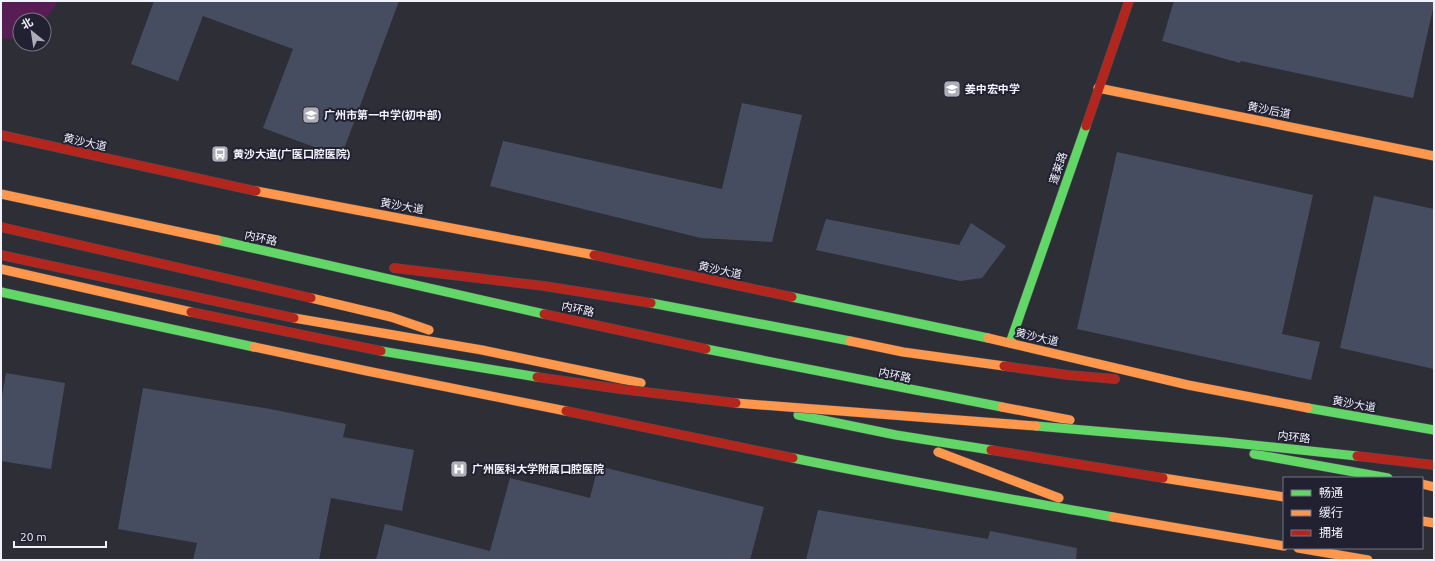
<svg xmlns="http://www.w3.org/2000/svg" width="1435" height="561" viewBox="0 0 1435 561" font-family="Ubuntu,'Noto Sans SC',sans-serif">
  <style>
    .green { fill: #581d54 }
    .building { fill: #474d60 }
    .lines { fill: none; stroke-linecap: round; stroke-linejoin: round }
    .fast-casing { stroke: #4c4c53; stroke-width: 10 }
    .slow-casing { stroke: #4c4c53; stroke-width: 10 }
    .jam-casing { stroke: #4c4c53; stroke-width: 10 }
    .fast { stroke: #63d668; stroke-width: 9 }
    .slow { stroke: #ff974d; stroke-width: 9 }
    .jam { stroke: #b3261e; stroke-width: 9 }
    .fast-bridge-casing { stroke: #4c4c53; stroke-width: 10; stroke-linecap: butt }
    .slow-bridge-casing { stroke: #4c4c53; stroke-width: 10; stroke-linecap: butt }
    .jam-bridge-casing { stroke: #4c4c53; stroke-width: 10; stroke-linecap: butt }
    .fast-bridge { stroke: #63d668; stroke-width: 9 }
    .slow-bridge { stroke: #ff974d; stroke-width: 9 }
    .jam-bridge { stroke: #b3261e; stroke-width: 9 }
    .labels { text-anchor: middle; stroke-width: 4; stroke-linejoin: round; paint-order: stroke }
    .poi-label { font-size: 11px; font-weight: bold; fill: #f2f2fd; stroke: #222131; text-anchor: start }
    .street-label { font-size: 11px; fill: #f2f2fd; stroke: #222131 }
  </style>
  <rect width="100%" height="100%" fill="#2e2e37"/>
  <path class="green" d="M1 1H58C45 22 45 20 20 20V34L12 39 1 38Z"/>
  <g class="building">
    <polygon points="154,1 399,1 341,157 263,128 293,49 203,16 178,81 131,64"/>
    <polygon points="1174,1 1434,1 1434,4 1413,98 1241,61 1240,63 1162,41"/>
    <polygon points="742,103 802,115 772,242 701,238 490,186 503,141 722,189"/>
    <polygon points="1117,152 1313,195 1282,334 1320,342 1311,380 1077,329"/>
    <polygon points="1374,196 1434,209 1434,369 1340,348"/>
    <polygon points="826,219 959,245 971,223 1006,246 982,278 960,281 816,250"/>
    <polygon points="6,373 65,383 51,469 1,461 1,402"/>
    <polygon points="143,388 270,409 346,424 343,437 414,450 402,511 331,498 319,560 193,560 197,543 118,529"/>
    <polygon points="598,466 764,507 750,560 376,560 385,524 490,551 510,478 590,498"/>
    <polygon points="818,510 988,539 990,531 1077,548 1076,560 806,560"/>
  </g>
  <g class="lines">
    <g class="fast-casing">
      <g id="fast">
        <polyline points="217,240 544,314"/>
        <polyline points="1,292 254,347"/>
        <polyline points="792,297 988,338"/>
        <polyline points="651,303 850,341"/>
        <polyline points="1010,343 1086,126"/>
        <polyline points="706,349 1002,407"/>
        <polyline points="1308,408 1434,430"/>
        <polyline points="798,415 896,435 991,450"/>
        <polyline points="1254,454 1388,478"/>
        <path d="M793 458C899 480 1006 498 1113 517"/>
      </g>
    </g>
    <g class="slow-casing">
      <g id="slow">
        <polyline points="1098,88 1434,156"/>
        <polyline points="256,191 594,255"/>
        <polyline points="1,194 217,240"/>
        <polyline points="311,298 391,317 429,330"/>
        <polyline points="294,318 482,350 641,383"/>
        <polyline points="988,338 1188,385 1308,408"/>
        <polyline points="850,341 903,352 1004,366"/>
        <polyline points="254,347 367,371 566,411"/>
        <polyline points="1002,407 1070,420"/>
        <polyline points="938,452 1059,498"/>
        <polyline points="1163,478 1284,497"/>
        <polyline points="1422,484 1434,487"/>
        <polyline points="1113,517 1284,546"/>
        <polyline points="1422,521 1434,523"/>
        <polyline points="1298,548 1368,560"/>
      </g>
    </g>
    <g class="jam-casing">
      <g id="jam">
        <polyline points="1086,126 1129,1"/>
        <polyline points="1,135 256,191"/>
        <polyline points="1,227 311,298"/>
        <polyline points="1,255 294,318"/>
        <polyline points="594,255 792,297"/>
        <polyline points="394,268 544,286 651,303"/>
        <polyline points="544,314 706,349"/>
        <polyline points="1004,366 1068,375 1115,379"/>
        <polyline points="566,411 793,458"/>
        <polyline points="991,450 1163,478"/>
      </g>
    </g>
    <use href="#fast" class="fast"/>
    <use href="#slow" class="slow"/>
    <use href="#jam" class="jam"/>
    <g class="fast-bridge-casing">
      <g id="fast-bridge">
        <polyline points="381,351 537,377"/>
        <polyline points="1036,426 1224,442 1357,456"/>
      </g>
    </g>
    <g class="slow-bridge-casing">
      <g id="slow-bridge">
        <polyline points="1,269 191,312"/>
        <polyline points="736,403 1036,426"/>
      </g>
    </g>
    <g class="jam-bridge-casing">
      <g id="jam-bridge">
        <polyline points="191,312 381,351"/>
        <polyline points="537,377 620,389 736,403"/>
        <polyline points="1357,456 1434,465"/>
      </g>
    </g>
    <use href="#fast-bridge" class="fast-bridge"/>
    <use href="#slow-bridge" class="slow-bridge"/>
    <use href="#jam-bridge" class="jam-bridge"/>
  </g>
  <defs>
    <g id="school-square" transform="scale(0.9)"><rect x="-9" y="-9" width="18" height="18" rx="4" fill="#adadb8" stroke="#222131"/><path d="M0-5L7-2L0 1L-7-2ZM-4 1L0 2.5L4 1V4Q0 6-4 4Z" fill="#fff"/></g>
    <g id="bus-square" transform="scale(0.9)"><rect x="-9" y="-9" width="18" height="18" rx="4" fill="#adadb8" stroke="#222131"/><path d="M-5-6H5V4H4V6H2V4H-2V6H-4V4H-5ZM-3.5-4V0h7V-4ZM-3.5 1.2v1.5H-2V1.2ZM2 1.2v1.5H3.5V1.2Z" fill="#fff"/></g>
    <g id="hospital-square" transform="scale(0.9)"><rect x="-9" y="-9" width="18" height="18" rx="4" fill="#adadb8" stroke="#222131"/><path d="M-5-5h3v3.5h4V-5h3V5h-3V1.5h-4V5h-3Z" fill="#fff"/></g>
  </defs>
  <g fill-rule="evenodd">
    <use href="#school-square" x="952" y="89"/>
    <use href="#school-square" x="311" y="115"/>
    <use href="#bus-square" x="220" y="154"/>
    <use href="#hospital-square" x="459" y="469"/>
  </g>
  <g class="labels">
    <g class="poi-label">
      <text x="965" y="93">姜中宏中学</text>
      <text x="324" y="119">广州市第一中学(初中部)</text>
      <text x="233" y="158">黄沙大道(广医口腔医院)</text>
      <text x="472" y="473">广州医科大学附属口腔医院</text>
    </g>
    <g class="street-label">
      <text transform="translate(1269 110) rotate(11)" y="4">黄沙后道</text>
      <text transform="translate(85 142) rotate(12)" y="4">黄沙大道</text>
      <text transform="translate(1058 168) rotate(-71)" y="4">蓬莱路</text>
      <text transform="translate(402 206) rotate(10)" y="4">黄沙大道</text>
      <text transform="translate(261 238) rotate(12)" y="4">内环路</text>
      <text transform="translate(720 270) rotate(12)" y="4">黄沙大道</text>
      <text transform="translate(578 309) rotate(12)" y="4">内环路</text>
      <text transform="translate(1037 337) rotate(13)" y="4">黄沙大道</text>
      <text transform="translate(895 375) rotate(12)" y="4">内环路</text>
      <text transform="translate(1354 404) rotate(10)" y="4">黄沙大道</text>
      <text transform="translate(1294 437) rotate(6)" y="4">内环路</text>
    </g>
  </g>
  <rect width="1435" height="561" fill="none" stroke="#f2f2fd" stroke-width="4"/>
  <rect x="1283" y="477" width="140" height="72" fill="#222131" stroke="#757583"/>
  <rect x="1291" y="490" width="20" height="6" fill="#63d668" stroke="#757583"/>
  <text x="1319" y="497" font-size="12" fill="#f2f2fd">畅通</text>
  <rect x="1291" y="510" width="20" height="6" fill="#ff974d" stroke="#757583"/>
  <text x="1319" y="517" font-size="12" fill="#f2f2fd">缓行</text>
  <rect x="1291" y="530" width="20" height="6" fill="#b3261e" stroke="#757583"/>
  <text x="1319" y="537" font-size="12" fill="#f2f2fd">拥堵</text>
  <g transform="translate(32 32) rotate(330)"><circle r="19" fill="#222131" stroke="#757583"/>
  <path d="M0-3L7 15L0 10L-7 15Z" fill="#adadb8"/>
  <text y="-6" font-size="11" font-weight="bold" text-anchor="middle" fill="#f2f2fd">北</text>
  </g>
  <path d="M14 541v6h92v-6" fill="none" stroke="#f2f2fd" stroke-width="2"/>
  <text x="20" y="541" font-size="12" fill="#f2f2fd" stroke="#222131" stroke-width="3" paint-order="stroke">20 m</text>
</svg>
